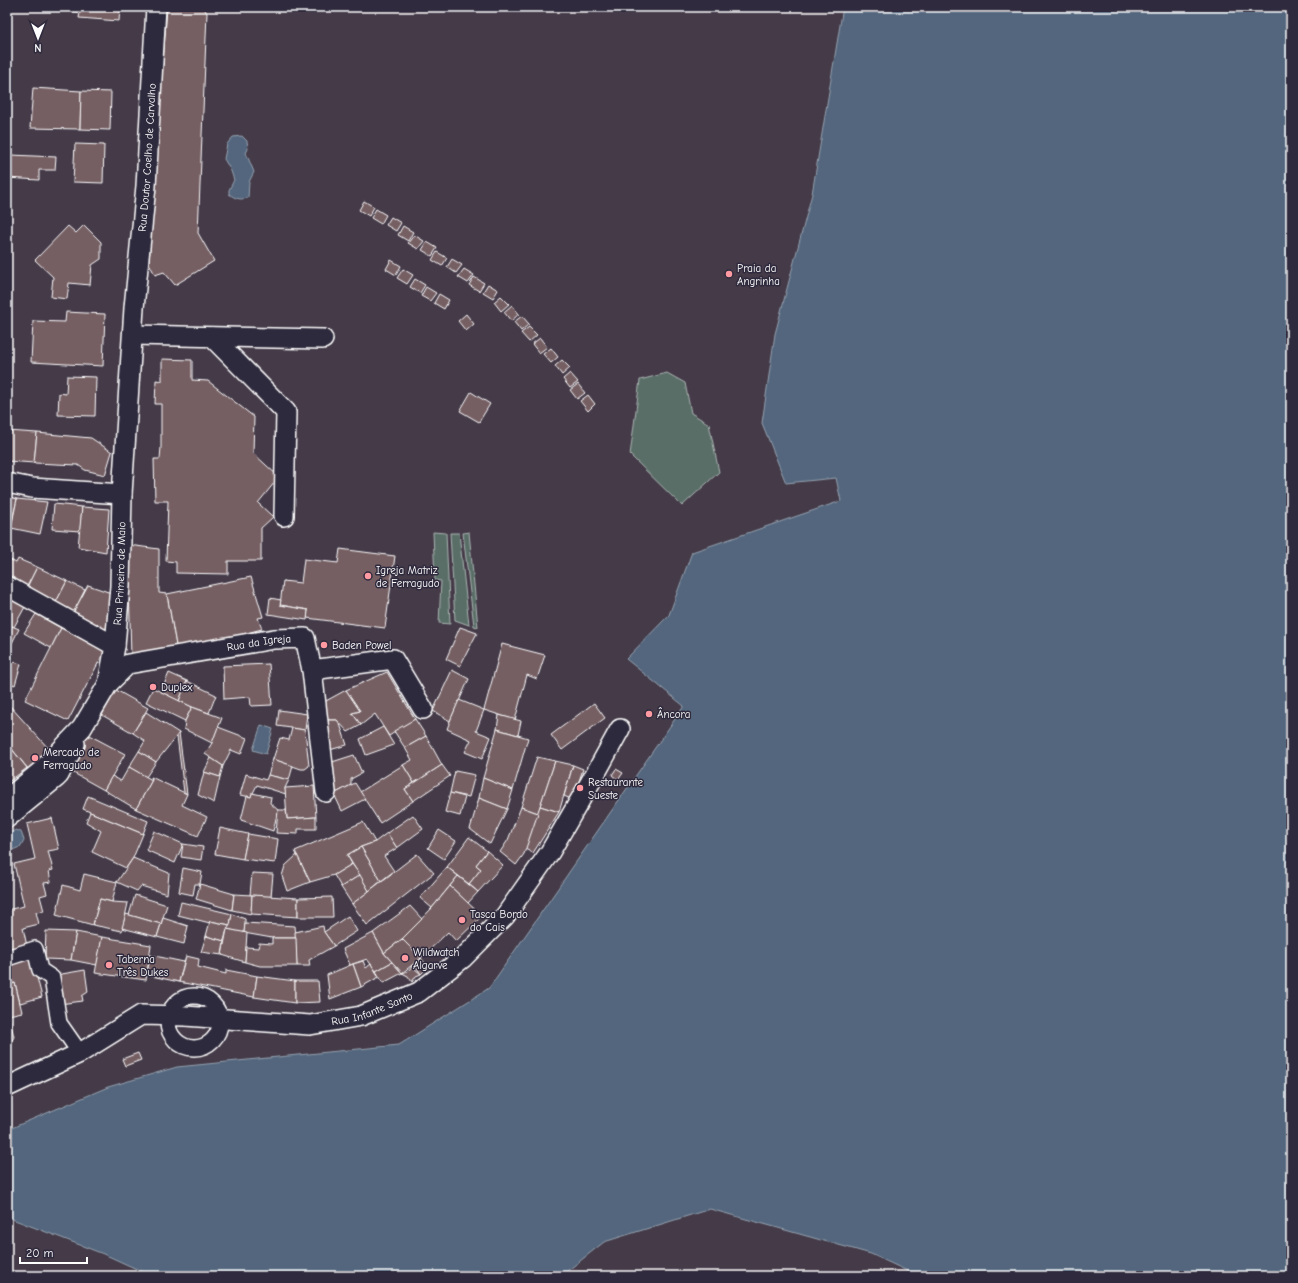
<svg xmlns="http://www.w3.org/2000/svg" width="1298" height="1283" viewBox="0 0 1298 1283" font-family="'Comic Neue',sans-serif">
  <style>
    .green { fill: #5a6e67; stroke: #acb6b3 }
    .water { fill: #52667d; stroke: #97a3b1 }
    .building { fill: #755e63; stroke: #fff }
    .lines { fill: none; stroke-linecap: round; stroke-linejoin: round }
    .pedestrian-casing { stroke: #fff; stroke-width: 18 }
    .minor-casing { stroke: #fff; stroke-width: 22 }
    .pedestrian { stroke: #2f2a3d; stroke-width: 15 }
    .minor { stroke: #2f2a3d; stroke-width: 19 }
    .poi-dot { fill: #ff9aa2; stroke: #2f2a3d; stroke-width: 1.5 }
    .labels { text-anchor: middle; stroke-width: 3; stroke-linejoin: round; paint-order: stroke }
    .street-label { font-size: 11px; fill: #fff; stroke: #2f2a3d }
    .poi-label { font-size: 11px; fill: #fff; stroke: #2f2a3d; text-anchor: start }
  </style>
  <rect width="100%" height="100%" fill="#443a48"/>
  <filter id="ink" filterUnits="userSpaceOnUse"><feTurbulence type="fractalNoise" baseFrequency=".025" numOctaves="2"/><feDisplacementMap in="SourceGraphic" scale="8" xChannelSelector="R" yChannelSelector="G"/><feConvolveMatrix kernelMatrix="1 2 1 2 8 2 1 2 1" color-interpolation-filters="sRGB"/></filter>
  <g filter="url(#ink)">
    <g class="green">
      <polygon points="667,373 685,383 691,413 709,424 719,472 682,506 630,455 640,380"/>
      <polygon points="433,532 446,533 450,624 439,623 441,581 435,580"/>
      <polygon points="469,532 478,627 474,626 463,533"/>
      <polygon points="450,533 459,533 469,625 455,620"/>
    </g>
    <g class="water">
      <polygon points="843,7 1291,7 1291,1276 918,1276 871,1254 710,1209 604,1242 561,1276 152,1276 106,1255 7,1217 7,1130 108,1087 177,1067 399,1045 489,988 684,706 626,659 669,615 692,552 841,501 836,478 786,483 762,423 775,334 812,194"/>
      <path d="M242 136 247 141 248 149 246 153 254 172 249 182 248 198C240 200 236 199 229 194V190L234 180 231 171 224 159 227 144 233 137Z"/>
      <polygon points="261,725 273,729 266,754 253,750"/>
      <polygon points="16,830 21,832 24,840 20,847 7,852 7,834"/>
    </g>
    <g class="building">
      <polygon points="49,7 120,7 119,21 79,18 80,12 49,10"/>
      <polygon points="167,7 203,7 207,13 198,233 214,261 175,285 164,272 155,275 149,263"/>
      <polygon points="33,88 81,91 80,129 30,128"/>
      <polygon points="81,91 111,92 110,130 80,129"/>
      <polygon points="7,144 11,144 11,155 56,157 55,170 39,170 39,180 7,178"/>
      <polygon points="75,144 104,145 103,183 73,182"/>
      <polygon points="364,201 374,207 369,216 359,210"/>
      <polygon points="376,209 386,215 381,224 371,218"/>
      <polygon points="391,217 401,223 396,231 386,225"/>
      <polygon points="84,225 101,242 101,259 92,265 90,285 69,283 67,299 51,297 53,277 35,260 68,226 76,233"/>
      <polygon points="403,226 413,232 408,241 398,235"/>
      <polygon points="414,235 424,241 418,249 408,243"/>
      <polygon points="427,242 437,248 432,256 422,250"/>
      <polygon points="437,252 447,258 442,266 432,260"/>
      <polygon points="452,259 462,265 456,273 447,267"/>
      <polygon points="391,260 401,266 396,275 386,269"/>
      <polygon points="403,269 413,275 407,284 397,278"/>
      <polygon points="464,269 474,275 468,283 458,277"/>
      <polygon points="474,277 484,283 479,291 469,285"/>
      <polygon points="415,279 425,285 420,293 410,287"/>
      <polygon points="488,284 498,290 493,298 483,292"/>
      <polygon points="426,287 436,293 430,301 421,296"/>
      <polygon points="439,294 449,300 444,309 434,303"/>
      <polygon points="501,296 509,304 501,311 494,302"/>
      <polygon points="512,305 519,314 511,321 504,312"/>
      <polygon points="66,312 105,314 103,366 31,362 33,321 65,322"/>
      <polygon points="466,314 474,324 466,331 458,321"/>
      <polygon points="522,316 529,324 521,331 514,322"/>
      <polygon points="529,327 537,335 529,342 521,333"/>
      <polygon points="540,338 547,347 539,353 532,344"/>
      <polygon points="551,348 558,357 551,363 543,354"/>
      <polygon points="162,359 192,360 192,380 208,381 254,417 253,453 279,477 258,503 273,517 261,528 261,561 228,561 228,574 176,573 176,562 166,561 168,501 155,501 154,459 160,459 161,447 161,404 155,404 156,380 162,381"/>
      <polygon points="562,360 570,368 562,375 555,366"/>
      <polygon points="570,373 578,382 570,388 563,379"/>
      <polygon points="67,376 96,377 95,416 58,415 59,393 66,394"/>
      <polygon points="578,384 585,393 577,399 570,390"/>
      <polygon points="471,392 490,404 479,422 460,411"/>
      <polygon points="588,395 595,404 588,411 580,401"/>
      <polygon points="7,431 37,433 34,463 7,461"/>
      <polygon points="37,433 91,438 112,452 105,475 85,470 78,465 34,463"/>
      <polygon points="7,496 17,499 11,525 7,524"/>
      <polygon points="17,499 47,502 40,534 11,528"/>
      <polygon points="54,504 82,507 80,531 52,529"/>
      <polygon points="82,507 109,509 106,552 78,547"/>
      <polygon points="128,545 159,549 159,593 167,594 177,651 131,657"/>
      <polygon points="340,549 395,556 385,628 307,618 308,610 280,605 283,581 301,583 304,559 338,563"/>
      <polygon points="7,558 16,563 18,559 37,567 25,591 7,580"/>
      <polygon points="37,567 67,581 54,606 25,591"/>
      <polygon points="251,577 263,617 258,618 262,629 177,651 167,594"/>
      <polygon points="67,581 85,590 72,615 54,606"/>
      <polygon points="88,585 114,594 110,639 72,615"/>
      <polygon points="7,593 26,605 14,627 7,624"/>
      <polygon points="270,598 281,600 280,605 308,610 307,620 268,614"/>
      <polygon points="36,614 61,628 51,648 24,633"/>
      <polygon points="7,624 19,629 10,647 7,646"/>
      <polygon points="460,627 477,633 460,666 446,659"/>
      <polygon points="61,628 105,650 68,721 25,700"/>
      <polygon points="502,644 545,655 537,679 527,675 515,720 484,710"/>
      <polygon points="7,660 21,664 15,685 7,682"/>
      <polygon points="269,664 272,705 251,706 250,697 224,699 223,666"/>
      <polygon points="452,670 469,679 450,721 433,711"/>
      <polygon points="387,672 415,719 389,736 375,714 361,725 352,713 360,711 346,690"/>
      <polygon points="169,673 187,681 179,701 161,692"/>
      <polygon points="187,681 216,695 209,713 192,707 179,701"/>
      <polygon points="153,688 192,707 185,721 146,702"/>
      <polygon points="116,690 148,708 133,733 102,715"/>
      <polygon points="346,690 360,711 352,713 361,725 348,732 337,720 325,720 324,702"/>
      <polygon points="459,700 484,710 476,731 491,737 482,759 465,752 471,740 447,729 450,721"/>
      <polygon points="594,703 605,718 562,750 551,735"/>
      <polygon points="7,706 10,706 49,749 29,770 7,743"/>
      <polygon points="192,707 222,718 212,743 184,729 185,721"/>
      <polygon points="279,710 307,714 305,730 277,726"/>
      <polygon points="146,712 179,733 156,762 139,751 145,741 133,733"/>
      <polygon points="499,715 521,721 518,735 497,729"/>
      <polygon points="415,719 426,736 405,748 394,731"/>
      <polygon points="325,720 337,720 340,724 347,745 326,751"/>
      <polygon points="218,727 247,738 241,754 231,750 223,766 205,754 212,743"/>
      <polygon points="383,727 394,745 366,755 360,739"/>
      <polygon points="292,728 305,730 309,766 305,769 301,769 273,759 280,738 289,740"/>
      <polygon points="497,729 528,738 513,790 483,778"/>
      <polygon points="179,733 187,794 184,792 177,736"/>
      <polygon points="87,734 125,754 104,790 68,770"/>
      <polygon points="426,736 442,765 414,783 403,765 412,760 405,748"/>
      <polygon points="7,743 27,768 7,783"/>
      <polygon points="139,751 156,762 146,777 129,767"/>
      <polygon points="354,755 362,773 351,779 351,785 334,794 329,763"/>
      <polygon points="537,757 555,761 538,813 521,807"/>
      <polygon points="211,758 223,766 220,777 204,772"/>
      <polygon points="273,759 293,766 289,780 268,775"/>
      <polygon points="555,761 573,765 559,812 540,806"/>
      <polygon points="403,765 414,783 405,789 413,801 380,823 360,792"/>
      <polygon points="442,765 450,776 413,801 405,789"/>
      <polygon points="573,765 583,769 573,800 564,796"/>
      <polygon points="129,767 152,780 136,809 104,790 112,776 121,781"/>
      <polygon points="616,769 623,773 618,780 612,775"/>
      <polygon points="455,771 475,775 469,797 450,793"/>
      <polygon points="204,772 220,777 214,803 198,795"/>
      <polygon points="246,774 266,780 268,775 289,780 285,788 286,794 257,785 251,797 240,795"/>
      <polygon points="151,777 187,794 182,805 207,817 198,836 136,809 152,780"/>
      <polygon points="483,778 513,790 507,809 479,798"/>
      <polygon points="355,783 365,799 342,811 334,794"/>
      <polygon points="314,786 316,817 287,819 285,788"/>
      <polygon points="252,793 271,797 270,803 278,810 273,831 241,820 247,796 251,797"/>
      <polygon points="450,793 465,797 460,816 445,812"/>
      <polygon points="88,796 148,821 143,834 83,809"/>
      <polygon points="479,798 507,809 490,844 470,829"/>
      <polygon points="540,806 559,812 533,853 525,849"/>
      <polygon points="521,807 538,813 524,854 516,865 500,852 508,840"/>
      <polygon points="278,810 286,810 287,819 316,817 316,829 298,829 298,834 276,833"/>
      <polygon points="90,812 143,834 133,858 126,868 92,852 101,831 86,822"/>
      <polygon points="413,815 423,829 397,848 387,833"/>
      <polygon points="52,818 59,849 48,851 53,870 49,871 51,882 44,883 47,894 40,896 44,911 36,912 39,924 23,928 27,946 7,950 7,910 24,906 14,864 35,859 27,824"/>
      <polygon points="363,822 375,842 361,847 347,855 352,864 334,875 310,882 295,851"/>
      <polygon points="220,828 248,834 243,859 215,854"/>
      <polygon points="439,830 456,841 444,859 428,848"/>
      <polygon points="154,831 183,844 175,863 146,850"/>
      <polygon points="387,833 397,848 384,856 394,871 381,881 361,847 375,842"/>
      <polygon points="248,834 278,839 275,863 243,859"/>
      <polygon points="469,837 487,851 476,865 481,869 469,884 447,867"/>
      <polygon points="183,844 203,847 201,860 181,857"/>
      <polygon points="361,847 381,881 369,891 347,855"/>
      <polygon points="487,851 503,865 478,892 469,884 481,869 476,865"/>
      <polygon points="417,854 434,873 367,925 352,904"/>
      <polygon points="297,855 310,882 287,891 282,876 285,866"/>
      <polygon points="133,858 169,873 167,894 141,886 137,891 117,882"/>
      <polygon points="352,864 360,875 341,887 334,875"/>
      <polygon points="447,867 458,876 432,908 420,898"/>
      <polygon points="183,868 202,872 200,884 195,884 193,895 179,892"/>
      <polygon points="252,873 273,874 271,897 250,895"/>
      <polygon points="84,874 117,882 112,902 100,899 93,925 56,915 63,885 80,890"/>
      <polygon points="360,875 369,891 352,904 341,887"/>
      <polygon points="458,876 478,892 468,903 450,886"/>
      <polygon points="200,884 234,894 232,910 196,899"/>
      <polygon points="450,886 482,916 456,941 448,932 421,958 402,939 432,908"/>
      <polygon points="234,894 252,895 251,914 232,910"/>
      <polygon points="135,895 167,905 161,924 129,915"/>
      <polygon points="252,895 298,898 298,917 251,914"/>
      <polygon points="332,897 333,917 298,917 298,898"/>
      <polygon points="100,899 112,902 128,903 122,931 93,925"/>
      <polygon points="181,902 232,914 230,925 210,921 210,923 178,915"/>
      <polygon points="410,906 422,919 402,939 384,953 373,933"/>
      <polygon points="126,914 161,924 157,937 122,928"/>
      <polygon points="232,914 245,919 245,923 244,933 227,929 230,925"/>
      <polygon points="348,916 357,931 334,946 324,932"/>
      <polygon points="163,918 188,926 184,944 157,937"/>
      <polygon points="210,921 230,925 227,929 224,941 206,936"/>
      <polygon points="245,923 295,926 296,938 272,938 244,933"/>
      <polygon points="323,926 324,932 334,946 309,960 310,966 297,966 295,932"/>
      <polygon points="227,929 247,933 245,962 222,955"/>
      <polygon points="46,931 76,932 71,960 45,959"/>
      <polygon points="76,932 102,937 97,965 71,960"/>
      <polygon points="373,933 384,953 392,962 376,971 367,959 350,965 343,949"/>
      <polygon points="206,936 224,941 222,955 201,952"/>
      <polygon points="102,937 151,945 146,980 95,973"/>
      <polygon points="272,938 296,938 297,966 260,966 245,962 246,947 258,948 259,943 272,944"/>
      <polygon points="402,939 421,958 402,973 384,953"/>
      <polygon points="150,955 184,962 179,982 147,975"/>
      <polygon points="186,956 199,959 198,967 226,974 226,970 257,976 254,997 179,982"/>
      <polygon points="32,958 42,997 20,1003 15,983 7,985 7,964"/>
      <polygon points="421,958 425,963 430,967 426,969 421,974 417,968 413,965 418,964"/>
      <polygon points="363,961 366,968 371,964 379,977 361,987 353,964"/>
      <polygon points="392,962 402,973 383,983 376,971"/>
      <polygon points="353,964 361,987 330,999 327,975"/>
      <polygon points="413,965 415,969 421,974 416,976 412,982 408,976 402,973 408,971"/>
      <polygon points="85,970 88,992 82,996 83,1001 59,1004 56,975"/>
      <polygon points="257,976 295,981 295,1003 254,997"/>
      <polygon points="295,981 318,981 320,1002 295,1003"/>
      <polygon points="15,983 22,1012 9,1015 7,1008 7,985"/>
      <polygon points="10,1020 14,1037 7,1048 7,1021"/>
      <polygon points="138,1053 141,1060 125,1066 122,1059"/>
    </g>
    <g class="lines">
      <g class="pedestrian-casing">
        <g id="pedestrian">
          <polyline points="7,958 35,949 40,970 52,978 59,1023 80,1053"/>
          <circle cx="194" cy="1022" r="26"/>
        </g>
      </g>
      <g class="minor-casing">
        <g id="minor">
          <polyline points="133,335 323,339"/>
          <polyline points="212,337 286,412 284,516"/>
          <polyline points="7,483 32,488 122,494"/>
          <polyline points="7,586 115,646"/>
          <polyline points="312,670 326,792"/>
          <path id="s1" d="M108 684 128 664 274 639 305 638 312 670 393 659 423 709"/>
          <path id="s2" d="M7 799 41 771 82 728 108 684 115 646 120 586 122 494 134 308 146 186 156 7"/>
          <polyline points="7,818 56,778 59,775 75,744"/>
          <path id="s3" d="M7 1087 80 1053 141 1015 185 1016 310 1025 361 1016 419 992 463 958 505 916 550 852 598 769 620 729"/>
        </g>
      </g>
      <use href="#pedestrian" class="pedestrian"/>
      <use href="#minor" class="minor"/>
    </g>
  </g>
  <g class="poi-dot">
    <circle cx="729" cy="274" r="4"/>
    <circle cx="368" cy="576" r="4"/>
    <circle cx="324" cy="645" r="4"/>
    <circle cx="153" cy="687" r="4"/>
    <circle cx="649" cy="714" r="4"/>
    <circle cx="35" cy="758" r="4"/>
    <circle cx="580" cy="788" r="4"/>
    <circle cx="462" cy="920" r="4"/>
    <circle cx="405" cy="958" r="4"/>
    <circle cx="109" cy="965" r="4"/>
  </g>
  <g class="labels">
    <g class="street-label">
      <text dy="4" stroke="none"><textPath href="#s2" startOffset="683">Rua Doutor Coelho de Carvalho</textPath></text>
      <text dy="4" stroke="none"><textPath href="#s2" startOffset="266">Rua Primeiro de Maio</textPath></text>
      <text dy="4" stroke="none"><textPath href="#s1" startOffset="161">Rua da Igreja</textPath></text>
      <text dy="4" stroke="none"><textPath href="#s3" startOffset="386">Rua Infante Santo</textPath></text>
    </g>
    <g class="poi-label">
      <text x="737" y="272">Praia da<tspan x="737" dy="13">Angrinha</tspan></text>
      <text x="376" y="574">Igreja Matriz<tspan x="376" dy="13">de Ferragudo</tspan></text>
      <text x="332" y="649">Baden Powel</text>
      <text x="161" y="691">Duplex</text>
      <text x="657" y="718">Âncora</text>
      <text x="43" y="756">Mercado de<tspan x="43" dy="13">Ferragudo</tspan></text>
      <text x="588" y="786">Restaurante<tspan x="588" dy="13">Sueste</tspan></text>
      <text x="470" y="918">Tasca Bordo<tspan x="470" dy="13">do Cais</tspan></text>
      <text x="413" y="956">Wildwatch<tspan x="413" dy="13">Algarve</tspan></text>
      <text x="117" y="963">Taberna<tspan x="117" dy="13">Três Dukes</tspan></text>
    </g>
  </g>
  <rect width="1298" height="1283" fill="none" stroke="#2f2a3d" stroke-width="24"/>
  <rect x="12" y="12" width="1274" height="1259" fill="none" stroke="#fff" stroke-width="1.5" filter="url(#ink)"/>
  <g transform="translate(38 38) rotate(180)" stroke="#2f2a3d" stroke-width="3" paint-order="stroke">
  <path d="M0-3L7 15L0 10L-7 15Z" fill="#ffffff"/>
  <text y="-6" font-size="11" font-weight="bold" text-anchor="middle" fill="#ffffff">N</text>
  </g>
  <path d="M20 1257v6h67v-6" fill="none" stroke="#ffffff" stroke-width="2"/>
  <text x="26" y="1257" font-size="12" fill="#ffffff" stroke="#2f2a3d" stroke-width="3" paint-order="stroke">20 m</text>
</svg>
